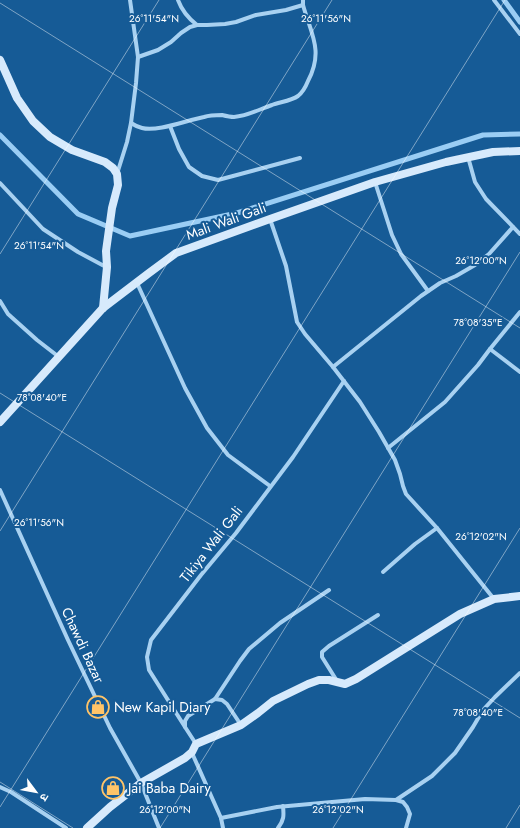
<svg xmlns="http://www.w3.org/2000/svg" width="520" height="828" viewBox="0 0 520 828" font-family="Jost,'Noto Sans Devanagari',sans-serif">
  <style>
    .lines { fill: none; stroke-linecap: round; stroke-linejoin: round }
    .stream { stroke: #9acdf4; stroke-width: 5 }
    .street { stroke: #a8d1f1; stroke-width: 4 }
    .secondary { stroke: #d7eafc; stroke-width: 8 }
    .ticks { fill: none; stroke: #fff; stroke-width: 1; stroke-opacity: 0.45 }
    .labels { text-anchor: middle; stroke-width: 4; stroke-linejoin: round; paint-order: stroke }
    .street-label { font-size: 14px; fill: #fff; stroke: #165b96 }
    .poi-label { font-size: 14px; fill: #fff; stroke: #165b96; text-anchor: start }
    .ticks-label { font-size: 10px; text-anchor: middle; fill: #fff; stroke: #165b96; stroke-width: 4; stroke-linejoin: round; paint-order: stroke }
  </style>
  <rect width="100%" height="100%" fill="#165b96"/>
  <g class="lines">
    <g class="stream">
      <polyline points="504,0 520,22"/>
      <polyline points="0,135 78,214 130,236 237,213 483,135 520,134"/>
    </g>
    <g class="street">
      <path d="M178 0C182 11 188 18 197 25"/>
      <polyline points="494,0 520,34"/>
      <polyline points="138,57 158,50 171,42 181,33 190,27 197,25 207,25 225,24 236,22 256,15 286,10 303,5"/>
      <path d="M131 123C134 125 138 127 142 128 158 132 187 120 204 117 210 115 217 115 222 115 226 116 230 117 234 117 248 116 260 109 272 105 280 102 291 101 298 96 303 92 306 86 308 81 324 51 311 34 303 5V0"/>
      <polyline points="170,126 179,149 189,167 202,176 218,180 300,158"/>
      <polyline points="468,157 475,182 486,199 520,234"/>
      <polyline points="117,174 127,142 131,123 136,83 138,57 130,0"/>
      <polyline points="375,182 392,235 401,254 428,291"/>
      <polyline points="0,183 43,229 78,252 106,267"/>
      <polyline points="270,219 286,266 297,322 305,334 333,367 360,402 379,432 395,460 400,474 403,486 406,494 437,528 494,599"/>
      <polyline points="137,283 185,388 207,428 228,455 270,486"/>
      <polyline points="0,301 8,314 37,340 59,357"/>
      <polyline points="520,312 490,349 520,372"/>
      <polyline points="333,367 421,296 440,283 456,276 475,265 489,254 513,227"/>
      <polyline points="388,448 445,402 478,365 490,349"/>
      <polyline points="0,490 68,640 110,728 141,783 159,828"/>
      <polyline points="383,572 415,544 437,528"/>
      <polyline points="337,681 322,657 322,652 329,646 378,615"/>
      <polyline points="215,699 240,661 249,649 280,623 329,590"/>
      <polyline points="185,727 149,670 147,657 151,640 201,575 236,533 293,457 344,381"/>
      <polyline points="196,744 185,727 185,721 188,716 215,699 222,700 227,704 241,725"/>
      <polyline points="192,753 221,818 223,828"/>
      <polyline points="0,787 11,792 66,828"/>
      <polyline points="396,800 432,776 455,753 473,727 483,710 495,697 520,673"/>
      <polyline points="221,818 277,807 365,799 396,800 403,802 407,807 410,814 406,828"/>
      <path d="M278 828C284 820 284 816 283 806"/>
    </g>
    <g class="secondary">
      <polyline points="0,60 17,98 33,121 50,137 72,150 105,162 113,168 117,174 118,185 112,208 106,251 107,267 103,308"/>
      <polyline points="0,422 103,308 149,273 176,253 270,219 375,182 446,162 493,152 520,151"/>
      <polyline points="87,828 110,807 141,783 185,758 192,752 196,744 241,725 258,713 273,701 308,684 319,680 329,680 345,684 356,679 460,614 494,599 520,596"/>
    </g>
  </g>
  <path class="ticks" d="M0 3 520 328M0 254 159 0M0 393 520 718M0 531 332 0M0 782 73 828M0 807 505 0M160 828 520 252M333 828 520 528M506 828 520 805"/>
  <defs>
    <g id="shop-ring" transform="scale(1.15)"><circle r="9.5" fill="#165b96" stroke="#ffc468" stroke-width="1.5"/><path d="M-5-2.5h2.3a2.7 3.5 0 0 1 5.4 0H5L5.5 6h-11ZM-1.5-2.5h3a1.5 2.3 0 0 0-3 0Z" fill="#ffc468"/></g>
  </defs>
  <g fill-rule="evenodd">
    <use href="#shop-ring" x="98" y="707"/>
    <use href="#shop-ring" x="113" y="788"/>
  </g>
  <g class="labels">
    <g class="street-label">
      <text transform="translate(226 221) rotate(-20)" y="5">Mali Wali Gali</text>
      <text transform="translate(211 544) rotate(-52)" y="5">Tikiya Wali Gali</text>
      <text transform="translate(83 645) rotate(65)" y="5">Chawdi Bazar</text>
    </g>
    <g class="poi-label">
      <text x="114" y="712">New Kapil Diary</text>
      <text x="128" y="793">Jai Baba Dairy</text>
    </g>
  </g>
  <g class="ticks-label">
    <text x="154" y="22">26°11'54"N</text>
    <text x="326" y="22">26°11'56"N</text>
    <text x="39" y="249">26°11'54"N</text>
    <text x="481" y="264">26°12'00"N</text>
    <text x="478" y="326">78°08'35"E</text>
    <text x="42" y="401">78°08'40"E</text>
    <text x="39" y="526">26°11'56"N</text>
    <text x="481" y="540">26°12'02"N</text>
    <text x="478" y="716">78°08'40"E</text>
    <text x="165" y="813">26°12'00"N</text>
    <text x="338" y="813">26°12'02"N</text>
  </g>
  <g transform="translate(36 792) rotate(122)" stroke="#165b96" stroke-width="3" paint-order="stroke">
  <path d="M0-3L7 15L0 10L-7 15Z" fill="#ffffff"/>
  <text y="-6" font-size="11" font-weight="bold" text-anchor="middle" fill="#ffffff">उ</text>
  </g>
</svg>
